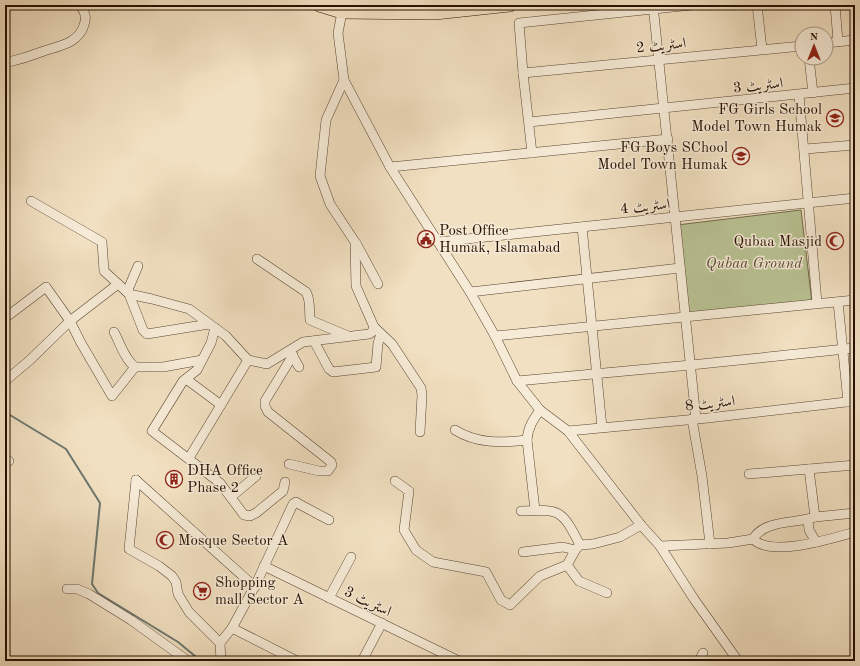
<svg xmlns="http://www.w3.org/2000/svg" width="860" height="666" viewBox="0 0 860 666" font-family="'Old Standard TT',Amiri,serif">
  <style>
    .green { fill: #b9c293; stroke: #70694a }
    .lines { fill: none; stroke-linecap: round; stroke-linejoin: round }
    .stream { stroke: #6d776f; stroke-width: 2 }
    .minor-casing { stroke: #5a4431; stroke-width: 10 }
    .highway-casing { stroke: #271001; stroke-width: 14 }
    .minor { stroke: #f6ebd7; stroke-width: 9 }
    .highway { stroke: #f1e0c1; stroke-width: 13 }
    .labels { text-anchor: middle; stroke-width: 3; stroke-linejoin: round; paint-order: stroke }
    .street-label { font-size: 15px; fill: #271001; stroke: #f6ebd7 }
    .poi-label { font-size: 15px; fill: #271001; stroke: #f6ebd7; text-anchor: start }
    .park-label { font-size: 15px; font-style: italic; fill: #5a4e34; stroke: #f6ebd7 }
  </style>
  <rect width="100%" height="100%" fill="#f1e0c1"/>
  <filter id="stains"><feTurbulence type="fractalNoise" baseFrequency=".005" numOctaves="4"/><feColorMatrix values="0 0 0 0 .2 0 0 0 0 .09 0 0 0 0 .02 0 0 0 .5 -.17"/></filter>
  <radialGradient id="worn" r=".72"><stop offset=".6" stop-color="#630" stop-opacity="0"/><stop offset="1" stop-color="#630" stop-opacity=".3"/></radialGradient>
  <polygon class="green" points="801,210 812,303 689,318 677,225"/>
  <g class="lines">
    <polyline class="stream" points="5,412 66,449 100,503 92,584 98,593 178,642 201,661"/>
    <g class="minor-casing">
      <g id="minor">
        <polyline points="653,5 696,419"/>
        <polyline points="757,5 762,49"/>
        <polyline points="835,5 838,41"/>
        <polyline points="342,12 338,33 344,80 390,167 470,292 495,336 517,381 540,410 568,431 641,525 660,546 694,599 738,661"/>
        <polyline points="826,43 855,40"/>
        <polyline points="809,58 813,93"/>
        <path d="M5 63C18 60 31 56 44 51 59 46 79 43 84 25 87 17 85 12 80 5"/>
        <polyline points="523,73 802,46"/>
        <polyline points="799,95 817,303"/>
        <polyline points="529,122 855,88"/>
        <polyline points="805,149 855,145"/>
        <polyline points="532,153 523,73 519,23 692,5"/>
        <polyline points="390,167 668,139"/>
        <polyline points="31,201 102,242 104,271 129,294 152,299 189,309 226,336 248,360"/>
        <polyline points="582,227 602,427"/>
        <polyline points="438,242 855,198"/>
        <polyline points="356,243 378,284"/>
        <path d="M257 259 306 292C311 300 309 311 310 320L348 336"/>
        <polyline points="127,292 138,266"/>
        <polyline points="470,292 680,268"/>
        <polyline points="129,294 143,330 147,334 209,324"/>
        <polyline points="838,302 848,402"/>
        <polyline points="5,318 46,287 70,321 81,343 112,396 135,367"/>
        <polyline points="374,327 392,344 421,388 422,395 420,432"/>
        <polyline points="215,328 211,343 197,370 183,381 152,431 220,483 244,515 250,516 256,513 283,491 285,482"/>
        <path d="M114 332C120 343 125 360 135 367H163L202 360"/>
        <polyline points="495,336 855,300"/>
        <polyline points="314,341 329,369 333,372 376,367 378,343 381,334"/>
        <polyline points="290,351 299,367"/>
        <polyline points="186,379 221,405"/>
        <polyline points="5,381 30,360 70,321 118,284"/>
        <polyline points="517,381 691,365 855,348"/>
        <polyline points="692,419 702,476 710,544"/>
        <path d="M455 430C477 444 503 443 527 440"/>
        <polyline points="568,431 708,418 855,401"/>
        <polyline points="189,458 248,360 267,364 303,342 369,334 372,332 374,327 356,286 355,242 330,204 320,176 326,120 344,80"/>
        <polyline points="5,463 9,461"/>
        <polyline points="289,464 319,471 328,471 332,465 331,462 268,412 265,406 265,401 293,355"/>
        <polyline points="809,469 815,517 855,513"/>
        <polyline points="749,474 855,465"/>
        <polyline points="136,480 129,549 159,566 172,576 176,582 178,594 189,612 220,643 221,661"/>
        <polyline points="136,480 255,587"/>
        <polyline points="395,481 409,491 404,530 416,550 433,562 486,572 501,600 510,605 540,576 567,565 576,549 580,545 593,544 620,537 641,525"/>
        <polyline points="231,497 256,476"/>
        <path d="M535 510 527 440C528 427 533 420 540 410"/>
        <path d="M521 511C561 509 562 510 580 545"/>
        <path d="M815 517C796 524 765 519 753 539 771 558 833 538 855 532"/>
        <polyline points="808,520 809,530 816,542"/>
        <polyline points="660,546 728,543 753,539"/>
        <polyline points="523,552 563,547 575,550"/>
        <polyline points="567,565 579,581 607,593"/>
        <polyline points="264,566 459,661"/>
        <polyline points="67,589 77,589 89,594 131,620 188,661"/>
        <polyline points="329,598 351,557"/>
        <polyline points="232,628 297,661"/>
        <polyline points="220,643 232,628 256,584 293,504 296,502 299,504 329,520"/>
        <polyline points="362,661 382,623"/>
        <polyline points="699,661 703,653"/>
      </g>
    </g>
    <g class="highway-casing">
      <polyline id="highway" points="319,5 342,12 435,13 510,5"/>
    </g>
    <use href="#minor" class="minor"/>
    <use href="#highway" class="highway"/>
  </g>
  <defs>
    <g id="school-ring" transform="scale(0.9)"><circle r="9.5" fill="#f6ebd7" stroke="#8f2418" stroke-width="1.5"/><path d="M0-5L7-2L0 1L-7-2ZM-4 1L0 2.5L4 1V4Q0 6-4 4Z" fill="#8f2418"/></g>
    <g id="civic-ring" transform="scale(0.9)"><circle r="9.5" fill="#f6ebd7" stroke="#8f2418" stroke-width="1.5"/><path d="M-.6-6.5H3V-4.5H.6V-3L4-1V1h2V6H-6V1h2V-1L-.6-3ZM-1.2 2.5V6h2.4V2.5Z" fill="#8f2418"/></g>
    <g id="mosque-ring" transform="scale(0.9)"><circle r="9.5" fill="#f6ebd7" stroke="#8f2418" stroke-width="1.5"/><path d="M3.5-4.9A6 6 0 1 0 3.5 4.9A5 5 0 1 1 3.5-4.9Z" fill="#8f2418"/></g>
    <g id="building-ring" transform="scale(0.9)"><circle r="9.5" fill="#f6ebd7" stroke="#8f2418" stroke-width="1.5"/><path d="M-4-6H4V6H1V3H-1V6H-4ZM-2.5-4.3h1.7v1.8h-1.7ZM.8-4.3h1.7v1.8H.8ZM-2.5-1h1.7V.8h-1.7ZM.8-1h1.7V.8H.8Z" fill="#8f2418"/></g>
    <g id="supermarket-ring" transform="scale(0.9)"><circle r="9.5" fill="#f6ebd7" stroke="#8f2418" stroke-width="1.5"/><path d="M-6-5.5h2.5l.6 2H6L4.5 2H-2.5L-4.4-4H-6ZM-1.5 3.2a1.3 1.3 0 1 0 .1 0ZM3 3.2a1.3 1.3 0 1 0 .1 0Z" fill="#8f2418"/></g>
  </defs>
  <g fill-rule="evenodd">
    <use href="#school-ring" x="835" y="118"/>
    <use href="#school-ring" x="741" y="156"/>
    <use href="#civic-ring" x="426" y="239"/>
    <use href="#mosque-ring" x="835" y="241"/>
    <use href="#building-ring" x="174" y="479"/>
    <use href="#mosque-ring" x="165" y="540"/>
    <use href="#supermarket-ring" x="202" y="591"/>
  </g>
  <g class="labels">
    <g class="street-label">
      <text transform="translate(661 45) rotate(-6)" y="5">اسٹریٹ 2</text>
      <text transform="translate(758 85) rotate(-6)" y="5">اسٹریٹ 3</text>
      <text transform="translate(645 206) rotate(-6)" y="5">اسٹریٹ 4</text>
      <text transform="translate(710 403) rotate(-6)" y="5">اسٹریٹ 8</text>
      <text transform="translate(368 601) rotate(26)" y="5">اسٹریٹ 3</text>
    </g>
    <g class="poi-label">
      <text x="822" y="114" text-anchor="end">FG Girls School<tspan x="822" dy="17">Model Town Humak</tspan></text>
      <text x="728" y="152" text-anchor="end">FG Boys SChool<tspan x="728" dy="17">Model Town Humak</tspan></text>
      <text x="439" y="235">Post Office<tspan x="439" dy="17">Humak, Islamabad</tspan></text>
      <text x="822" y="246" text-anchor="end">Qubaa Masjid</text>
      <text x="187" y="475">DHA Office<tspan x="187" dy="17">Phase 2</tspan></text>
      <text x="178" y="545">Mosque Sector A</text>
      <text x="215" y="587">Shopping<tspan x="215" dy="17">mall Sector A</tspan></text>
    </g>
    <g class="park-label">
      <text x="754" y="268">Qubaa Ground</text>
    </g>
  </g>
  <rect width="860" height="666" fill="none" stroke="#f1e0c1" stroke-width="20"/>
  <rect x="6" y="6" width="848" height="654" fill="none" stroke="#271001" stroke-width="2"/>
  <rect x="10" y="10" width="840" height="646" fill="none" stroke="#271001"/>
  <g transform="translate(814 46)"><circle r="19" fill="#f6ebd7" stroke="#a39381"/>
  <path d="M0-3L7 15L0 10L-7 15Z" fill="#8f2418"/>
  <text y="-6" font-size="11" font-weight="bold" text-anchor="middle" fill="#271001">N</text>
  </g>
  <rect width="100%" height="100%" filter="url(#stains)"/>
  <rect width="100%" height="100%" fill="url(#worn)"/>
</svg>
